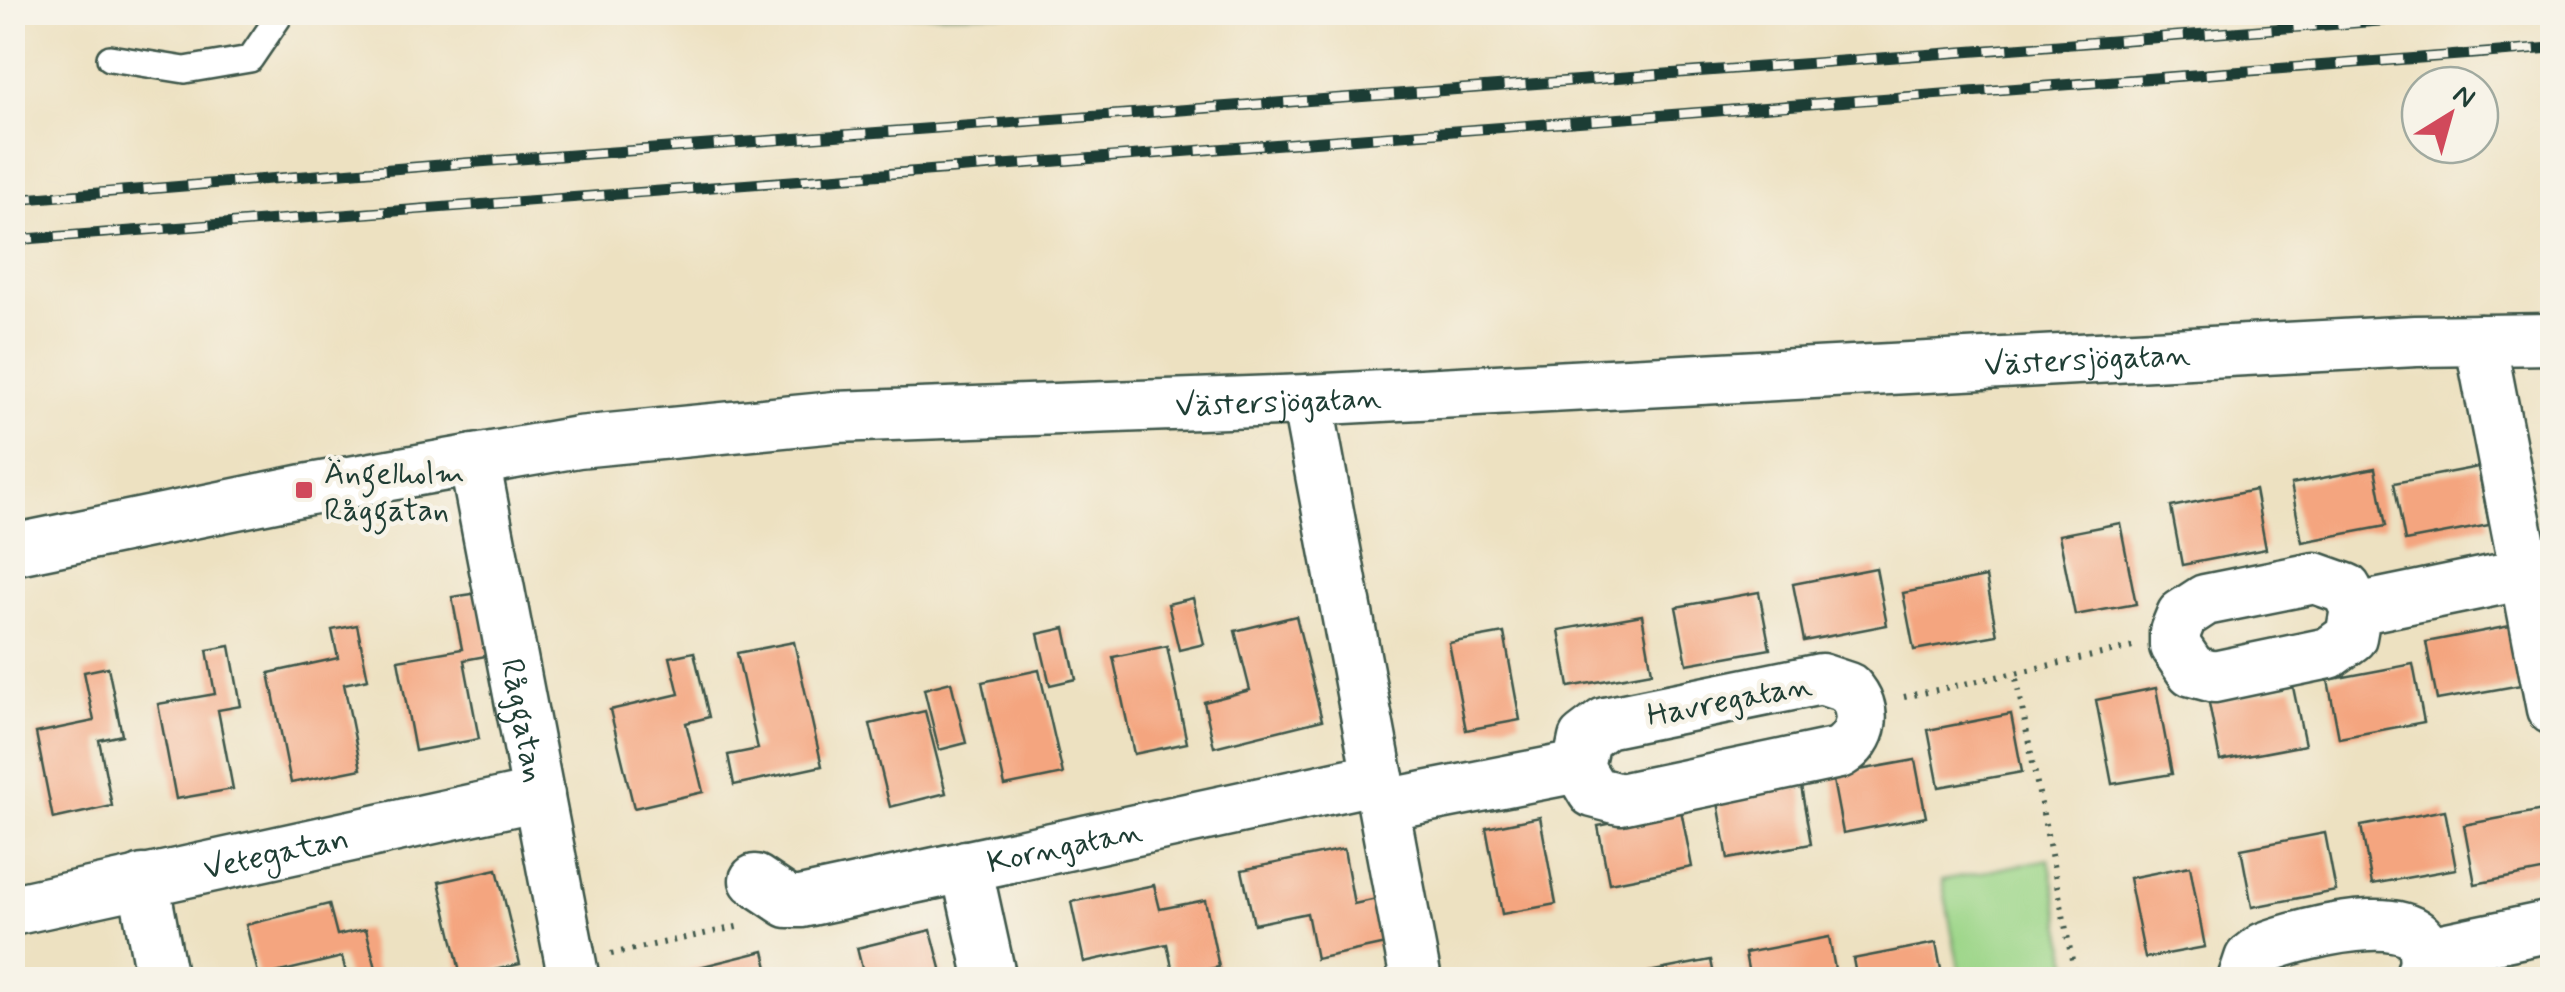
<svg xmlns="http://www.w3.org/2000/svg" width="2565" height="992" viewBox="0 0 2565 992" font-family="Mynerve,sans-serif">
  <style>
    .green { fill: #9dd689; stroke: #5e8a5e; stroke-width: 2.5 }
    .forest { fill: #7eb775; stroke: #4e7a54; stroke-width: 2.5 }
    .building { fill: #f4a57f }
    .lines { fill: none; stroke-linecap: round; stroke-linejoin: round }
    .lane-casing { stroke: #3e5649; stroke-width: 30 }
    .street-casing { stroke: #3e5649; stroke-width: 55 }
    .path { stroke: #3e5649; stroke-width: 6; stroke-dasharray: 2.5 8; stroke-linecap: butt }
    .lane { stroke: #fff; stroke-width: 25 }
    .street { stroke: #fff; stroke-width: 50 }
    .rail-casing { stroke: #1f3d34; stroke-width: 11 }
    .rail { stroke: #f7f3e8; stroke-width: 8; stroke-dasharray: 22; stroke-linecap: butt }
    .poi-dot { fill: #d1495b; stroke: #f7f3e8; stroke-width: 4 }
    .labels { text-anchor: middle; stroke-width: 9; stroke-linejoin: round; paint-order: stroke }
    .street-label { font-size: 32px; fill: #1f3d34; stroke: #f7f3e8 }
    .poi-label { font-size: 32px; fill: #1f3d34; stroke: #f7f3e8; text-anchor: start }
  </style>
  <rect width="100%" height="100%" fill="#f7f3e8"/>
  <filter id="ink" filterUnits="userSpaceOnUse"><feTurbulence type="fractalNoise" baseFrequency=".01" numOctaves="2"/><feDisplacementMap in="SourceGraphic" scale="20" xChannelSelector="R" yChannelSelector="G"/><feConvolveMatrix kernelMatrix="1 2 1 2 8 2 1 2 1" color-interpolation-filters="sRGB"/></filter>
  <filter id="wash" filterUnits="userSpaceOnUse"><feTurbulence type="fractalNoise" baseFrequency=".0048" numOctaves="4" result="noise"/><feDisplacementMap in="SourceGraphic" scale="40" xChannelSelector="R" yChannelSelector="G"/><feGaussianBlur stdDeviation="2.25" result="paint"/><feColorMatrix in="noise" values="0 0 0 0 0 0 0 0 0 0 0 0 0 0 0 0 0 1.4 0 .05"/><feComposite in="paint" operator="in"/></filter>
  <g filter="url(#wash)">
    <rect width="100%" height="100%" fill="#ede1c1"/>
    <polygon class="green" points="2049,859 2072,979 1961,979 1942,880"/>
    <polygon class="forest" points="631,13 1087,13 637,17"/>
    <g id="blocks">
      <g class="building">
        <polygon points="2478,467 2489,525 2405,541 2394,483"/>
        <polygon points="2375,468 2386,526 2302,542 2291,484"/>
        <polygon points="2255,490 2266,549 2182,565 2171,507"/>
        <polygon points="2120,523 2136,604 2075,615 2059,535"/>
        <polygon points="1876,568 1887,625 1804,641 1793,584"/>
        <polygon points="1986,577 1997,635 1914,650 1903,593"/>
        <polygon points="1759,592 1770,649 1687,664 1676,607"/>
        <polygon points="479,593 491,655 464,660 479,739 415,751 398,660 462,649 452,597"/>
        <polygon points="1193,598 1204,644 1179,650 1168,604"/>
        <polygon points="1642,615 1652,672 1569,687 1559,630"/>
        <polygon points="1296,616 1322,720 1214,747 1204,702 1250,690 1235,631"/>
        <polygon points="357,625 368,679 344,684 361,769 291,783 269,673 338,658 332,630"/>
        <polygon points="2510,626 2521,685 2437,700 2426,642"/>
        <polygon points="1065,628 1076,679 1050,685 1038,634"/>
        <polygon points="1504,633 1520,720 1466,730 1449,643"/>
        <polygon points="794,642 822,766 734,785 728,755 758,749 737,653"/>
        <polygon points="230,646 241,706 218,710 233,789 176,799 158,704 215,694 207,650"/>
        <polygon points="1167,646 1187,743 1134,754 1113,657"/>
        <polygon points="694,652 709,717 686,723 703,792 634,808 610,710 679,694 670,657"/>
        <polygon points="2413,664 2424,722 2339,738 2328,680"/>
        <polygon points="108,667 122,735 99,740 112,806 53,819 36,733 94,721 84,672"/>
        <polygon points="1039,670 1063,774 1005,786 982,682"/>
        <polygon points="951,682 966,743 939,750 924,689"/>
        <polygon points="2293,687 2305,745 2220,761 2209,703"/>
        <polygon points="2156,688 2172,774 2112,784 2096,700"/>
        <polygon points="925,711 946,793 890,807 870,724"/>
        <polygon points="2011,714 2022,772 1939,787 1928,730"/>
        <polygon points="1915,760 1926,817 1843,833 1832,775"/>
        <polygon points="1801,786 1811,844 1728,859 1718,802"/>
        <polygon points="2548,809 2552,869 2475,884 2464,825"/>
        <polygon points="1681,810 1692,867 1609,883 1598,826"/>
        <polygon points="2445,810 2456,869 2372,884 2361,826"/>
        <polygon points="1540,817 1556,904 1502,914 1486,828"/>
        <polygon points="2325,833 2336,891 2252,907 2241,849"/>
        <polygon points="1344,849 1354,904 1381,898 1390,943 1316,959 1307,913 1254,924 1242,870"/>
        <polygon points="2190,866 2205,947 2145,958 2129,878"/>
        <polygon points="497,869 520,964 495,970 498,980 462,980 439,882"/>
        <polygon points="1154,885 1160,909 1205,900 1219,967 1174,976 1167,944 1084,962 1071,902"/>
        <polygon points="329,904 337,935 366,929 379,980 348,980 342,957 259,977 246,925"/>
        <polygon points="931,930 944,980 865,980 857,948"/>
        <polygon points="1829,937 1837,980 1750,980 1745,953"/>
        <polygon points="1936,943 1943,980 1857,980 1853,959"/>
        <polygon points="764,951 771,980 664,980 663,976"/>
        <polygon points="1711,960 1715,980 1629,980 1628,976"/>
      </g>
    </g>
  </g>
  <g filter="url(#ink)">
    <use href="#blocks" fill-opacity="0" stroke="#3e5649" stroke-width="2.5"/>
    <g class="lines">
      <g class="lane-casing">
        <polyline id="lane" points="110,58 185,70 250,59 282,12"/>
      </g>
      <g class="street-casing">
        <g id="street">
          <polyline points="2480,340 2552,709"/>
          <polyline points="1307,400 1416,980"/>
          <path id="s1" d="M474 460 574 980"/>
          <path id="s2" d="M12 550 304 490 578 442 835 417 1307 400 2416 341 2552 339"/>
          <polyline points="2356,609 2351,637 2329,653 2214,677 2192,671 2175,646 2175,632 2182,615 2205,600 2315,578 2346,589 2356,609 2526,574"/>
          <path d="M1384 805 1578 767 1593 792 1620 799 1839 753C1864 738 1868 709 1848 688L1821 679 1605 723 1584 739 1578 767"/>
          <polyline points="966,866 991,980"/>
          <polyline points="143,880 162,980"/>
          <path id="s3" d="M755 880 788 902H801L1378 778"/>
          <path id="s4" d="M12 910 539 795"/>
          <polyline points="2424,953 2552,926"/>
          <path d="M2243 980 2250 959 2264 948C2299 934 2458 890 2419 980"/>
        </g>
      </g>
      <g class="path">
        <polyline points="1904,697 2015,673"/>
        <polyline points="611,954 741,926"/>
        <polyline points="2076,980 2015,673 2133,647"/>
      </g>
      <use href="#lane" class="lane"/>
      <use href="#street" class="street"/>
      <g class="rail-casing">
        <g id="rail">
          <polyline points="12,200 465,163 2502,12"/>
          <polyline points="12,240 2552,48"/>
        </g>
      </g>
      <use href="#rail" class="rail"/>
    </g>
  </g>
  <rect class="poi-dot" x="294" y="480" width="20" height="20" rx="5"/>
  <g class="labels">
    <g class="street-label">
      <text dy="11" stroke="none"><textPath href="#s2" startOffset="2088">Västersjögatan</textPath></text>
      <text dy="11" stroke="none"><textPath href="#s2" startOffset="1278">Västersjögatan</textPath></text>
      <text transform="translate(1729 699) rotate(-11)" y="11">Havregatan</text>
      <text dy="11" stroke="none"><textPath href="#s1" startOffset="265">Råggatan</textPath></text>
      <text dy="11" stroke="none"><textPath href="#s3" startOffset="322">Korngatan</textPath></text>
      <text dy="11" stroke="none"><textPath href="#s4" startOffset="270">Vetegatan</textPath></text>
    </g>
    <g class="poi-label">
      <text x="324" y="483">Ängelholm<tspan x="324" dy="37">Råggatan</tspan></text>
    </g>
  </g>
  <rect width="2565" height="992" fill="none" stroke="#f7f3e8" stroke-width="50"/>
  <g transform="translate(2450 115) rotate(37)"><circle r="48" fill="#f7f3e8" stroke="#a1aaa0" stroke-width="2.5"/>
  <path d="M0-8L18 38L0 25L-18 38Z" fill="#d1495b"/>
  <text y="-15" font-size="28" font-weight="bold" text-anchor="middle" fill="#1f3d34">N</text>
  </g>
</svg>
